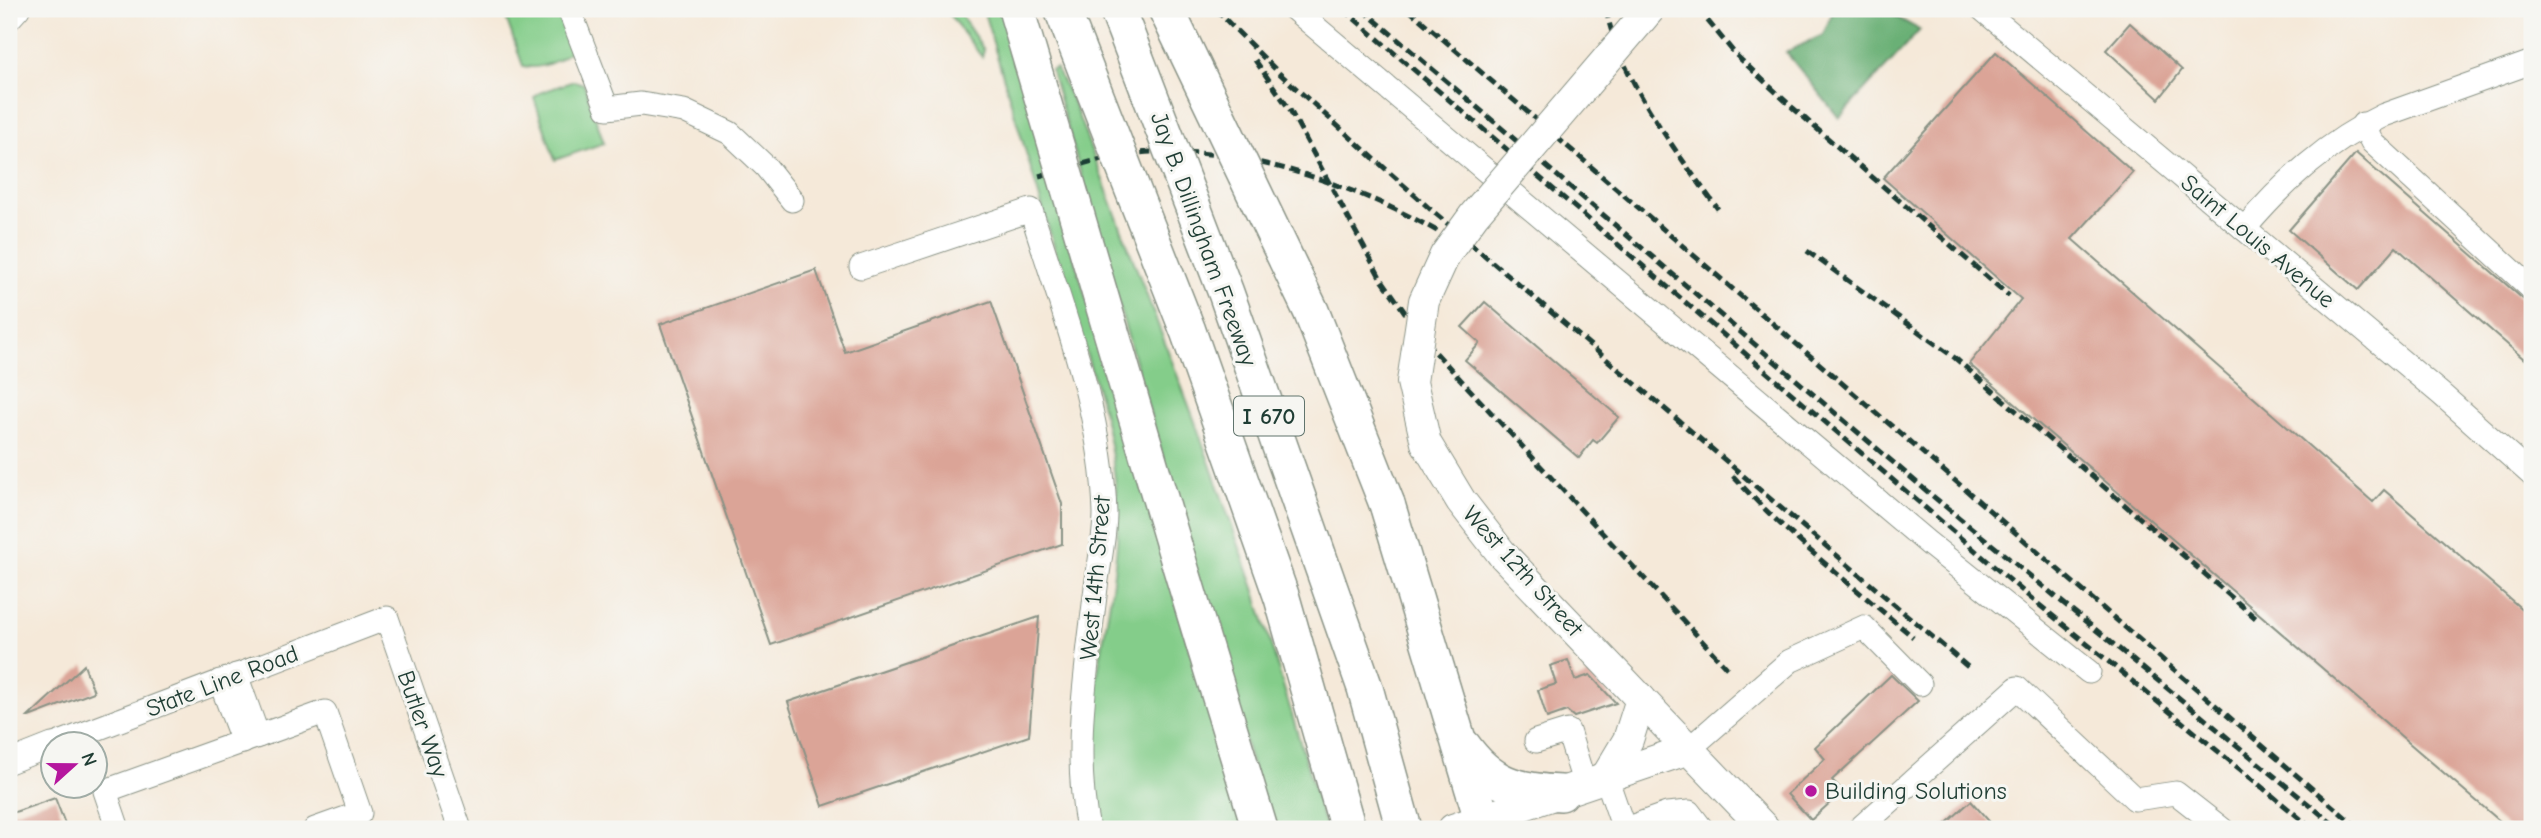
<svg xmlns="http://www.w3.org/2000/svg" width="2541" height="838" viewBox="0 0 2541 838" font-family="'Comic Neue',sans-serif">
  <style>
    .green { fill: #84cd8a; stroke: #52855f; stroke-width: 2 }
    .forest { fill: #6bb076; stroke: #457655; stroke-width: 2 }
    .building { fill: #dba497 }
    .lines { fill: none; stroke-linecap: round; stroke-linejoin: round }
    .minor-casing { stroke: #8a9386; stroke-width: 25 }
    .major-casing { stroke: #8a9386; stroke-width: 32 }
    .highway-casing { stroke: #8a9386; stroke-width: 38 }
    .minor { stroke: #fff; stroke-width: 23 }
    .major { stroke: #fff; stroke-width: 30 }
    .highway { stroke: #fff; stroke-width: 35 }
    .rail { stroke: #1f3d34; stroke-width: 5; stroke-dasharray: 10 5; stroke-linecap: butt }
    .major-bridge-casing { stroke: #8a9386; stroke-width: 32; stroke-linecap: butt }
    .highway-bridge-casing { stroke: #8a9386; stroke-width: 38; stroke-linecap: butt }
    .major-bridge { stroke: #fff; stroke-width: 30 }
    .highway-bridge { stroke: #fff; stroke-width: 35 }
    .poi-dot { fill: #b5179e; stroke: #f6f6f2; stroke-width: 2.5 }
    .labels { text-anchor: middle; stroke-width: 6; stroke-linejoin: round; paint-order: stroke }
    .shield { fill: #f6f6f2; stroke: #60746d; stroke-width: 2 }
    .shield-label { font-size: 23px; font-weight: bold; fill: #1f3d34 }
    .street-label { font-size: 24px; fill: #1f3d34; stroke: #f6f6f2 }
    .poi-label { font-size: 24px; fill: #1f3d34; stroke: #f6f6f2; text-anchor: start }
  </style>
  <rect width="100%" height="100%" fill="#f6f6f2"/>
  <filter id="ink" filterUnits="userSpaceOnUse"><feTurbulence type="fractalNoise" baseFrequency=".0143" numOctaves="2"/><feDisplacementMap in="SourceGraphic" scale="14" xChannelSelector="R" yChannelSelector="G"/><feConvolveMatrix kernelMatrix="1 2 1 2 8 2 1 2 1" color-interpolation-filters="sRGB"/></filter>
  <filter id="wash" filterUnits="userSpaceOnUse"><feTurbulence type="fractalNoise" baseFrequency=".00686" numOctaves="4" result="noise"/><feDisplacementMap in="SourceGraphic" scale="28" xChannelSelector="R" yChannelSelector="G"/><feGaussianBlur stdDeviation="1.57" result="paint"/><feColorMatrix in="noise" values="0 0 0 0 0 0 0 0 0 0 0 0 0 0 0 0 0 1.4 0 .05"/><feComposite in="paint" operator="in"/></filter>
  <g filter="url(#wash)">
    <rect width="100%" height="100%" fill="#f5e9d9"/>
    <g class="green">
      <path d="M503 9H559L572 48C563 61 539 70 523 66Z"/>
      <polygon points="945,9 960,9 964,20 984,50 982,57"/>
      <path d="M983 9H1001L1243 829H1099C1093 798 1090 765 1091 734 1094 670 1113 607 1117 543 1120 493 1112 445 1099 396Z"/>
      <polygon points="1056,68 1073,102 1194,419 1255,591 1326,829 1270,829 1051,70"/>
      <polygon points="574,81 584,84 604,143 555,160 534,98 539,93"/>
    </g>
    <polygon class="forest" points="1834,9 1882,9 1920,30 1839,118 1786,52 1823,35"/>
    <g id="blocks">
      <g class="building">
        <polygon points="2130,23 2182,70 2159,99 2106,50"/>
        <polygon points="1996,52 2133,172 2072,239 2373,502 2384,490 2532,618 2532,829 2509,829 1969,364 2021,299 1883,178"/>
        <polygon points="2356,153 2532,307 2532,349 2524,359 2396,247 2358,290 2289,230"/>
        <polygon points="816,270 845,352 991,301 1062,504 1062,544 771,645 660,324"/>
        <polygon points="1485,302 1619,417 1597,443 1593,440 1579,458 1465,360 1480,343 1462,327"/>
        <polygon points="1039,617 1029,736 823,806 788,702"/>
        <polygon points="1568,660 1575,680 1590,675 1616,703 1574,717 1567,711 1547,718 1538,690 1556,684 1550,666"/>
        <polygon points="84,665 94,692 29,717 28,717"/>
        <polygon points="1891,675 1918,701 1832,780 1843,791 1811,820 1787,794 1825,759 1815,747"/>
        <polygon points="55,798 67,829 9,829 9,814"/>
        <polygon points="1971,801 1996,829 1940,829"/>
      </g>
    </g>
  </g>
  <g filter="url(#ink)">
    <use href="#blocks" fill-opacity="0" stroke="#8a9386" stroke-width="2"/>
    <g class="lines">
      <g class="minor-casing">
        <g id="minor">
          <polyline points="569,9 607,108 641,104 684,111 730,133 766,167 792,200"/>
          <polyline points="1294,9 1928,543 2089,672"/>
          <polyline points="1982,9 2441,394 2532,475"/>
          <polyline points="9,19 18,9"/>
          <polyline points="2363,124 2372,142 2532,289"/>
          <path d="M2244 229C2284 182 2327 142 2384 115L2532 62"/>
          <path d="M861 267 1031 210C1061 308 1102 409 1105 513 1105 537 1099 563 1096 587 1087 668 1072 748 1088 829"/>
          <polyline points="236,675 258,736"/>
          <polyline points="220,681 243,742"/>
          <polyline points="1536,741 1568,731 1585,785"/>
          <polyline points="57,744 387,618 460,829"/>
          <polyline points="1689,749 1790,661 1864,627 1920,684"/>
          <polyline points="9,762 52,745"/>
          <polyline points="1606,777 1624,829"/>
          <polyline points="118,829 105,791 325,712 360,813 315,829"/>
          <polyline points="1625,829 1667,814 1689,812 1702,829"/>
          <polyline points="1859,829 2017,688 2135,799 2176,793 2222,829"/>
        </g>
      </g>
      <g class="major-casing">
        <g id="major">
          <polyline points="1502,554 1765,829"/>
          <polyline points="1606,777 1628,740 1641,699"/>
          <polyline points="1453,829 1689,749"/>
        </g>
      </g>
      <g class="highway-casing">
        <g id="highway">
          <polyline points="1387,504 1485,829"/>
          <polyline points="1178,559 1260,829"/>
          <path d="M1463 746C1490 784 1516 791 1561 793"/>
        </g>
      </g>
      <use href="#minor" class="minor"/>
      <use href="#major" class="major"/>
      <use href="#highway" class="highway"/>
      <g class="rail">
        <polyline points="1215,9 1279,73 1429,208 1969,668"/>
        <polyline points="1343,9 2026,594 2313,829"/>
        <polyline points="1362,9 1929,493 2339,829"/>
        <polyline points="1408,9 2359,829"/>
        <path d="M1606 9C1619 77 1677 153 1718 209"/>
        <polyline points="1698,9 1736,55 1793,108 2009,296"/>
        <polyline points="1255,60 1290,110 1380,277 1425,341 1727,668"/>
        <path d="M1039 176C1071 168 1104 156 1137 153 1243 143 1372 190 1461 245"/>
        <polyline points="1807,251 1955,358 2259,621"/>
        <path d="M1733 476C1787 536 1852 585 1913 637"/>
      </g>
      <g class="major-bridge-casing">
        <polyline id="major-bridge" points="1502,554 1461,501 1426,443 1412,382 1424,301 1445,255 1474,215 1650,9"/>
      </g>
      <g class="highway-bridge-casing">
        <g id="highway-bridge">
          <polyline points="1016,9 1178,559"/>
          <polyline points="1062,9 1188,331 1282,598 1348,829"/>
          <polyline points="1117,9 1226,293 1365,688 1404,829"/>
          <polyline points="1166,9 1311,311 1387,504"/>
        </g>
      </g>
      <use href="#major-bridge" class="major-bridge"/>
      <use href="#highway-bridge" class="highway-bridge"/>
    </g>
  </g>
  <circle class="poi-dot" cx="1811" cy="791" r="7"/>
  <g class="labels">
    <rect class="shield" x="1234" y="396.5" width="70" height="39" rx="5"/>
    <g class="shield-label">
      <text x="1269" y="424">I 670</text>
    </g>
    <g class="street-label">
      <text transform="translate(1204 239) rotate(70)" y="8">Jay B. Dillingham Freeway</text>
      <text transform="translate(2258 241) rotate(40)" y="8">Saint Louis Avenue</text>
      <text transform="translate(1523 571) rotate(48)" y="8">West 12th Street</text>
      <text transform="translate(1095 578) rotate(-85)" y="8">West 14th Street</text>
      <text transform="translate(222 681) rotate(-21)" y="8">State Line Road</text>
      <text transform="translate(423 724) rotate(71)" y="8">Butler Way</text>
    </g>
    <g class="poi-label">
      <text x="1825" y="799">Building Solutions</text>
    </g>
  </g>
  <rect width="2541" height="838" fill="none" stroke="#f6f6f2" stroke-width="35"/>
  <g transform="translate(74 765) rotate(69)"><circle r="33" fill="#f6f6f2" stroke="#a0aca6" stroke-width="2"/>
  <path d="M0-5L12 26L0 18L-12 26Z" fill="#b5179e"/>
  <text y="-10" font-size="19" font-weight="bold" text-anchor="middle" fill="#1f3d34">N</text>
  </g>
</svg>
